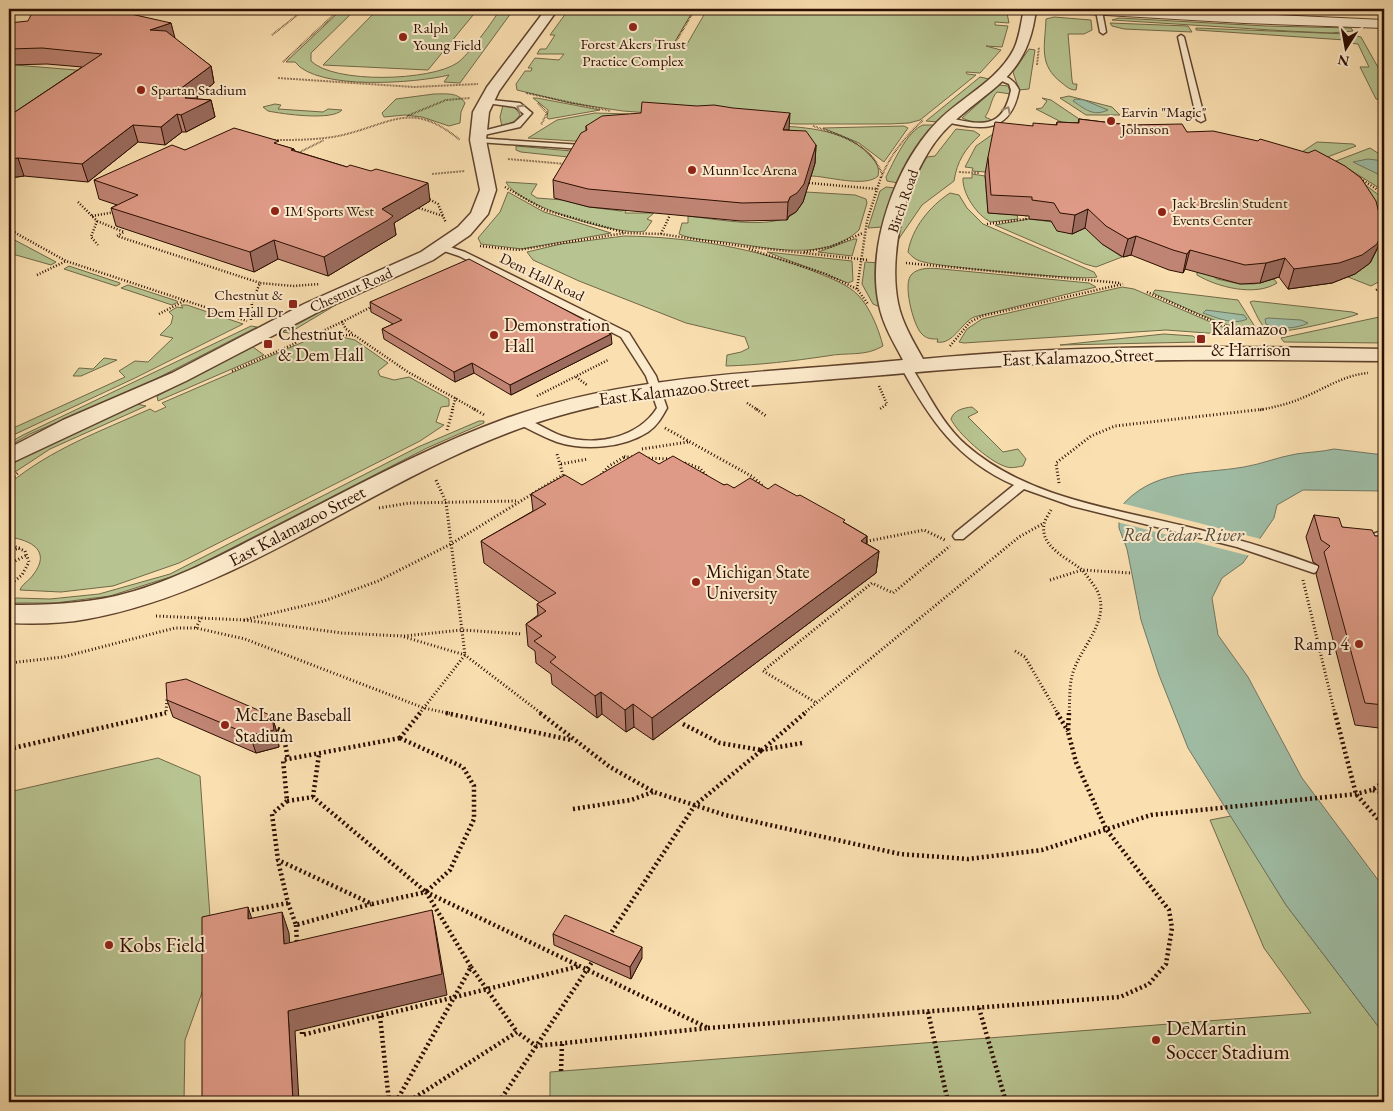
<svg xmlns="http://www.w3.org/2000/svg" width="1393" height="1111" viewBox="0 0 1393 1111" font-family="'EB Garamond',serif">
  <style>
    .green { fill: #b7c390; stroke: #716848 }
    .water { fill: #9fbda5; stroke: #717763 }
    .pier { fill: #fadfb0 }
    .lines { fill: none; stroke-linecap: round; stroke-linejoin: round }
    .service-casing { stroke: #5f422c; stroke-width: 3 }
    .minor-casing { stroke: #5f422c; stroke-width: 3 }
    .tertiary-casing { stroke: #5f422c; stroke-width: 2 }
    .path-far3 { stroke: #2b0e00; stroke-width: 2; stroke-dasharray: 0.5 1; stroke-linecap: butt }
    .path-far2 { stroke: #2b0e00; stroke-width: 2.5; stroke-dasharray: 1 2; stroke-linecap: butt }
    .path-far1 { stroke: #2b0e00; stroke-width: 3; stroke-dasharray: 1 2.5; stroke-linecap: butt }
    .path { stroke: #2b0e00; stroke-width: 4.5; stroke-dasharray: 2 3; stroke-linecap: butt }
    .service { fill: #fceacc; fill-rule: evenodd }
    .minor { fill: #fceacc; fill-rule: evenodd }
    .tertiary { fill: #fceacc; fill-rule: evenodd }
    .wall { fill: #bf8473; stroke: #2b0e00 }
    .shaded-wall { fill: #9b6c5e; stroke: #2b0e00 }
    .building { fill: #de9a86; stroke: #2b0e00 }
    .oneway { stroke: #9e8770 }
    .poi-dot { fill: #8f2418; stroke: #fceacc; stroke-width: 2 }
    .labels { text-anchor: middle; stroke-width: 4; stroke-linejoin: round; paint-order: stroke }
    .far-poi-label { font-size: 15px; fill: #2b0e00; stroke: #fceacc; text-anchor: start }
    .far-street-label { font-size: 15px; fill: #2b0e00; stroke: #fceacc }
    .poi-label { font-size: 18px; fill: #2b0e00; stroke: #fceacc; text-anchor: start }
    .street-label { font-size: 18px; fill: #2b0e00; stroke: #fceacc }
    .water-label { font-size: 19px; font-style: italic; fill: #544b3a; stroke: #fceacc }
    .near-poi-label { font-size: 21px; fill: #2b0e00; stroke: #fceacc; text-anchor: start }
  </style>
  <rect width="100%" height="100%" fill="#fadfb0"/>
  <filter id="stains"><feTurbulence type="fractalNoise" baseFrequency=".004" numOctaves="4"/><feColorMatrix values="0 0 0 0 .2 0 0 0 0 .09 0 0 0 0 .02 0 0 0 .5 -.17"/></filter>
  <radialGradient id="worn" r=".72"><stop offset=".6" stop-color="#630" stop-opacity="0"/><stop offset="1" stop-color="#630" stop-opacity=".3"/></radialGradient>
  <g class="green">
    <path d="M342 9H356L311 53V61C334 84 431 81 457 63 467 57 495 19 500 9H514L460 83 444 82 449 75C417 83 317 91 295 62H286Z"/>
    <polygon points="378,9 478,9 428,70 323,65"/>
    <polygon points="569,9 694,9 673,45 686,46 705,13 700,9 938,9 1007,13 1009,23 995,22 995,25 1008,26 1002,47 986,46 1001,50 980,73 966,72 967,74 976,75 920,120 909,123 889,124 796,124 623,111 570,103 517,90 516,84 525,71 531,71 532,68 528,68 535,58 559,60 564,54 537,54 540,49 546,49 555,35 550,35"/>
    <path d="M1054 17 1091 20 1092 30 1084 34H1068L1072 80 1073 84H1077L1076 90C1070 90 1067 87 1062 83 1038 65 1045 46 1046 19Z"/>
    <polygon points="1119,18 1266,26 1351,28 1353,31 1331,33 1287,31 1112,20"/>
    <polygon points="1110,23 1188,26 1192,32 1124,29 1112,26"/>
    <polygon points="1196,28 1347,34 1361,37 1384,78 1384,101 1376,99 1360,67 1369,67 1358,44 1348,43 1345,40 1196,30"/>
    <polygon points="1029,49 1035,50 1029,89 1019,90 1013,72"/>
    <polygon points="15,65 88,71 9,127 9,66"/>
    <polygon points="980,77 989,79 938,122 926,121"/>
    <path d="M999 85 1008 86 1011 94 997 92C991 98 991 109 985 117L994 121 977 124 962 118Z"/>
    <path d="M434 94C447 94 458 92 465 103L461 112 460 123 449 126 422 117 405 115 384 117 382 113 396 99Z"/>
    <polygon points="1069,96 1112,107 1120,115 1086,115 1060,98"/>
    <polygon points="533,98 537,98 600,110 549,119 547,118 548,110"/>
    <polygon points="1042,98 1051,100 1088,125 1067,125 1036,109 1042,108 1047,101"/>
    <path d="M275 104 281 105 278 109 323 112 328 109 342 110C332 121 283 114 268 111L263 107Z"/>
    <polygon points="503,105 516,108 520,115 515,121 502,127 500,117"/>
    <polygon points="595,113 629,114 589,142 528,138 557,120"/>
    <path d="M763 125C799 127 843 127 870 155 876 161 880 168 878 176 866 188 826 176 811 176L815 163Z"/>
    <path d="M923 125H934L911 154 898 183 887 181 886 177C893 163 907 131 923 125Z"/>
    <polygon points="904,126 908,128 884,162 859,143 823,128"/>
    <path d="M956 129 974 131 980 135C965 149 957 161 954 181L922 205 898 240C903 211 911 182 927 157L935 156Z"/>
    <polygon points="993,134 986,172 972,171 973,168 965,167 976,146"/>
    <polygon points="1317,142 1353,144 1356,146 1325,158 1302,152"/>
    <polygon points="516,146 582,152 578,158 521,152 516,150"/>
    <polygon points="1370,148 1384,157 1384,191 1336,161"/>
    <path d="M972 174 985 176 988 213 1017 215 1018 219 991 222C977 216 962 193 963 178H972Z"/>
    <path d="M506 182 537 184 531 194 537 198 563 200 589 207 621 211 627 209 625 213H654L647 219 652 221 645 231C621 237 517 206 506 182Z"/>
    <polygon points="1363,183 1384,199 1384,279 1371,286 1348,277 1370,263 1377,249"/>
    <polygon points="886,187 896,188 883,227 868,228 880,191"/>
    <polygon points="508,192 544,212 611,233 522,249 481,244 478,238 500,212"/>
    <path d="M806 192 855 195 866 199 867 203 859 230C825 263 766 247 725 242 711 240 692 240 679 234L682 223H688V216C716 219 759 228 786 218 797 214 803 203 806 192Z"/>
    <path d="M950 193 959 195 967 208 983 224 1094 272 1097 277C1088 281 940 267 924 262 917 261 912 257 908 252 912 228 930 206 950 193Z"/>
    <polygon points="1029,219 1084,226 1102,244 1122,257 1096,267 1085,264 995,225"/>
    <path d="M624 236C690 237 757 248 818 273 832 279 847 284 858 295 870 307 879 330 883 346 865 357 847 352 827 356 793 361 760 365 726 366L727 355 741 352 749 348 745 337 686 323 579 281 533 260 527 252 561 244Z"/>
    <polygon points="9,237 56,262 51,265 9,253"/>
    <polygon points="854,239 857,239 852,256 818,252"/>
    <polygon points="767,252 852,261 853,281 848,283"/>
    <polygon points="865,262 879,263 880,307 873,304 862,284"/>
    <polygon points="69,266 120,283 120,284 116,286 64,269"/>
    <path d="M942 269 1089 283 1096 287 974 317C961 323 953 345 937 342L938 339C931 339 926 339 921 333 913 324 902 282 912 274 919 267 933 268 942 269Z"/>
    <path d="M1197 272 1210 274 1217 279 1240 284H1254L1274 279 1277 283C1255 297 1217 287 1197 275Z"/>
    <polygon points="128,285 177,301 178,302 172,305 121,288"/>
    <polygon points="1122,287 1134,289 1229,330 1234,335 1166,330 964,343 959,342 967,329 982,319"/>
    <path d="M1155 290 1238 300 1257 330C1235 333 1175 303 1153 293Z"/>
    <polygon points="349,297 289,333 282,332"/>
    <path d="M1253 301 1352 312 1358 314C1346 319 1280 335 1269 331 1261 328 1254 309 1250 302Z"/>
    <polygon points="181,305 187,305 243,324 135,378 9,437 9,430 125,377 119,371 135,361 148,362 173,338 160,335 171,324 173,316 169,312 177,307 183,308"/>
    <polygon points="1384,316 1384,343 1284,342 1281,338"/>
    <polygon points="251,326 257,327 152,381 30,434 9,446 9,443 23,435"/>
    <polygon points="1164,334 1193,336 1200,342 1060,345"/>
    <path d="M342 337 355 340 388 363 378 371 380 376 394 380 409 377 449 399V406L441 407 436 422 444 425 420 441 179 563 113 586 61 592 20 590C22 584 29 581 33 575 52 551 31 540 9 537V484C51 449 101 431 150 409L155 412 166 407 162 403 310 339Z"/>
    <polygon points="253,347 264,355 158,401 157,396"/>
    <polygon points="104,358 117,360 81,376 73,376 79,368 93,369"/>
    <path d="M137 404 146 406 50 449 15 472 9 474V467C46 438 94 423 137 404Z"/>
    <path d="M972 407 978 412 968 417 1003 452 1018 449 1026 459 1023 466C1017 467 1010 469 1004 466 989 461 957 433 951 419 954 410 963 408 972 407Z"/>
    <polygon points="479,421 484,421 484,423 427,448 183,573 110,596 55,603 9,603 16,598 50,599 99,594 170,574 418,447"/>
    <polygon points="158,758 200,776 210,917 209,973 185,1040 184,1102 9,1102 9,792"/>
    <polygon points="1231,816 1286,905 1384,1034 1384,1102 550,1102 550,1072 1311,1013 1264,948 1210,820"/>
  </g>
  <g class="water">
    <path d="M1075 99 1084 100 1108 110C1093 117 1085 109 1073 101Z"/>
    <polygon points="1368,159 1384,161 1384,177 1353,162"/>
    <path d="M1206 310 1244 315 1247 319C1233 326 1216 317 1203 313Z"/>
    <path d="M1268 318 1301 320 1308 323C1297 329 1276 330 1266 324L1265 319Z"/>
    <path d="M1334 449 1384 455V491L1303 490 1277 505 1274 518 1243 563 1222 578 1212 598 1218 635 1248 677 1302 778 1384 888V1034L1286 905 1188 748 1159 675 1141 620 1127 549 1119 528V509C1152 468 1197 475 1244 467 1262 464 1278 457 1296 454 1309 452 1321 452 1334 449Z"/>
  </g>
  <polygon class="pier" points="1121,503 1261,539 1250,556 1117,522 1116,508"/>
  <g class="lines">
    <g class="service-casing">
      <g id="service">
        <polygon points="1099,9 1102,11 1106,32 1103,34 1100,32 1096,11"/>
        <polygon points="1181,35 1184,37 1205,120 1201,122 1197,120 1178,37"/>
        <path d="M997 75C1007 75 1015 81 1019 90 1010 134 982 130 946 122L945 120 949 118C981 125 1003 130 1011 90L1009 84 997 79Z"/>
        <polygon points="483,99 520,103 532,113 520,127 475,137 475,133 514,123 524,114 515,107 486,103 483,103"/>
        <polygon points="475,138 582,145 586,147 582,149 478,142 475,142"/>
        <path d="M441 244 465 252 629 333 656 376 667 408C662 417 657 426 648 432 623 448 585 451 557 442 543 437 529 429 515 422L513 420 519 417C534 420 547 431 562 436 595 447 638 438 657 408L646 376 621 337 459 256 438 249 436 247Z"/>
        <path d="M906 364 910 365C928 392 941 423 966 445 1024 496 1108 508 1180 525 1227 536 1273 549 1318 566L1320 569 1314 573 1237 547 1072 506 1024 489 963 539H955L953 536 955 533 1014 485C957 460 930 420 901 367Z"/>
        <polygon points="1384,530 1384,538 1375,542 1373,551 1365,551 1363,548 1365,537"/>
      </g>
    </g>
    <g class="minor-casing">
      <g id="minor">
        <polygon points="546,9 558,9 499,91 489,112 486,140 496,190 488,214 470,235 433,260 318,312 186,381 9,464 9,448 63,420 172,373 304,304 421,252 458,227 471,213 480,190 470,140 473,112 487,87"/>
        <path d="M1024 9H1036C1028 77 993 85 949 126 909 164 887 249 898 303 902 323 913 341 923 359 1076 344 1230 346 1384 349V361C1267 360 1151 358 1034 364 967 367 901 374 834 379 742 387 648 390 558 416 393 463 254 589 87 619 61 624 35 624 9 623V605C46 605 80 604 116 596 170 583 220 556 268 531 347 491 424 448 507 418 633 373 771 373 903 360 894 343 883 325 879 305 866 246 896 164 937 122 961 97 997 82 1014 49 1020 36 1021 22 1024 9Z"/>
      </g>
    </g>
    <g class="tertiary-casing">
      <polygon id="tertiary" points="1064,9 1141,9 1384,20 1384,28 1244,23 1071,13"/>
    </g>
    <g class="path-far3">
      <polyline points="272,35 305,9"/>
      <polyline points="674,45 695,9"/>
      <polyline points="283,62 340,9"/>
      <polyline points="1037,65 1039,47"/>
      <polyline points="278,78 414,87 478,84"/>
      <polyline points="526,93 611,111"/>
      <polyline points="538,103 547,113 541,125"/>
      <polyline points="407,116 446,100 470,98"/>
      <path d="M813 126C842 136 870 143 882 174"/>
      <path d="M274 140C297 140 320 140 343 135 395 122 412 101 460 140"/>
      <polyline points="296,154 324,140"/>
      <polyline points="508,159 566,164"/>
      <polyline points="959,172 979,173"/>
      <polyline points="432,174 465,171"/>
      <polyline points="1358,177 1360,178"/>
      <path d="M881 178C890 155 905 137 923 120"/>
    </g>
    <g class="path-far2">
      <polyline points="1358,177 1384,194"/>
      <polyline points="809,183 877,189"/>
      <polyline points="505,187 545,210 626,233 661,234 741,246 868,260"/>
      <polyline points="427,198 438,204 443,216"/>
      <polyline points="78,202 97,221 124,232 117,236 260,283"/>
      <polyline points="419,208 443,216 446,223"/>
      <polyline points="92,216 115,212"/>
      <polyline points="97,221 91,237 98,245"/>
      <polyline points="987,224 1026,219 1026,216"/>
      <polyline points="12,231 66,261 247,321"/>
      <polyline points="661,234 670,215"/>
      <polyline points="480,246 518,250 625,233"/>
      <polyline points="749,249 826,274 857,289 868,304"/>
      <polyline points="804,252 830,247 863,233"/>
      <polyline points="906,263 1120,283"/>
      <polyline points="37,275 66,261"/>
      <polyline points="857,289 867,221 881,177"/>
      <polyline points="1376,290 1384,286"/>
      <polyline points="1147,292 1233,330 1250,335"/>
      <polyline points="159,314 184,301"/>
      <polyline points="251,320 252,302 260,283 293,286 320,284"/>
      <polyline points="342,322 373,306"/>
      <polyline points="314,335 342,322 346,329 353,334"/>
      <polyline points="295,336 354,335 408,372 476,410"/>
      <polyline points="950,346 970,322 982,316 1123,284"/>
      <polyline points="232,371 294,344 303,337"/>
      <polyline points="576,377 587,385"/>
      <polyline points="879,386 887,404 880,409"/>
      <polyline points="537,396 608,360"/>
      <polyline points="747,403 758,410"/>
      <polyline points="452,410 456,397"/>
      <path d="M1260 410C1274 407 1289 404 1302 398 1324 389 1344 375 1368 373"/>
    </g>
    <g class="path-far1">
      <polyline points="474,409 486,416"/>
      <polyline points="756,409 766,416"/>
      <polyline points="665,428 753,477 764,487"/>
      <polyline points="447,430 453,409"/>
      <polyline points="642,449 688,442"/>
      <polyline points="624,457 634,457"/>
      <polyline points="645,458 672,459"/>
      <polyline points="685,463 700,468 708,478"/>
      <polyline points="561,464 588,459"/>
      <polyline points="601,475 609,466 626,456"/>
      <polyline points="9,481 19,472"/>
      <polyline points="1059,483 1056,463 1091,436 1115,426 1265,409"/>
      <polyline points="379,508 409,503 516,501"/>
      <path d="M1051 510C1049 514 1045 519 1044 524 1040 547 1066 557 1081 569 1086 574 1093 584 1097 590 1112 622 1079 647 1072 676 1069 688 1070 702 1069 714"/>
      <polyline points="863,542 924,530 945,540"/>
      <polyline points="9,544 25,551 29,562 22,575 9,585"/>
      <polyline points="9,551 20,548"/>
      <polyline points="9,564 27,555"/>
      <polyline points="1050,580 1082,570 1131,573"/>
      <polyline points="1303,580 1335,714"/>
      <polyline points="156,616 244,620 324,601 378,581 451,544 563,475 557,454"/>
      <polyline points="244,620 342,633 401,636 465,655 542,714"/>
      <polyline points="196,628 201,618"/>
      <polyline points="404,636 462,630 522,634"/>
      <polyline points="1015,651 1025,657 1058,714"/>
      <polyline points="9,663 63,657 175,628 196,628 245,639 424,708 452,714"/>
      <polyline points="815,702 763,671 872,583 893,593 950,546"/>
      <polyline points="161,714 166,713 167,699 169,698"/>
      <polyline points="419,714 465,655 446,502 435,478"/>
      <polyline points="803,714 1019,537 1044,523"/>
    </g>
    <g class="path">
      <polyline points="446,713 571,740"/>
      <polyline points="540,713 610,767 654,792 725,815 900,854 968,859 1042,850 1151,815 1356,794 1372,790 1384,782"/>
      <polyline points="1057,713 1068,731"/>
      <polyline points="1335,713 1356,794 1384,826"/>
      <polyline points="683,724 720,743 761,750"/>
      <polyline points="273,727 283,731 288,760"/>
      <polyline points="400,738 420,713"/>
      <polygon points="400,738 463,767 474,786 474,819 450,870 426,892 313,797 287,801 283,760"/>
      <polyline points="802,743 762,750 805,713"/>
      <polyline points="9,749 166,713"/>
      <polyline points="1373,790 1384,793"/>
      <polyline points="313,797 319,754"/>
      <polyline points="287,801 272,814 278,860 372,904 426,892 708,1028 536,1046 517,1032 408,1102"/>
      <polyline points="573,809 631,800 653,792"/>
      <polyline points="288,903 296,925 371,904"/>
      <polyline points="247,911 288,903 278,861"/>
      <polyline points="296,925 297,943"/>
      <polyline points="609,936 695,805 762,750"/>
      <polyline points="471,967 517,1032"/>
      <polyline points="979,1008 1006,1102"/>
      <polyline points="928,1012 948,1102"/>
      <polyline points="380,1016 389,1102"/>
      <polyline points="302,1027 302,1035 580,966"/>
      <polyline points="708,1028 1120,997 1149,984 1166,964 1172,928 1169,910 1106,829 1076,762 1068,732 1069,713"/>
      <polyline points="561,1071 562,1044"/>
      <polyline points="396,1102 471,967 426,892"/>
      <polyline points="499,1102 592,962"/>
    </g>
    <use href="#service" class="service"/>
    <use href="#minor" class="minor"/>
    <use href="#tertiary" class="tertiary"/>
  </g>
  <g class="wall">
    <polygon points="9,23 171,23 174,38 211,66 214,83 197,97 197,99 211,100 215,117 186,132 182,132 165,145 138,142 88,182 24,176 9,178 9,116 82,67 47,64 9,65"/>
    <polygon points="1079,119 1187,132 1383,230 1377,249 1370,263 1355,274 1332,283 1288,289 1279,277 1260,283 1240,284 1185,269 1183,273 1169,270 1131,255 1123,257 1102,244 1085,228 1072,234 1057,231 1051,221 1029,219 1029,216 988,213 985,174 988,157 1033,126 1056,125 1057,122 1078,123"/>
    <polygon points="586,126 789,130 816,145 815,163 803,202 796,212 789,216 787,220 741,221 589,207 554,198 553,180 586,131"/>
    <polygon points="280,145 294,149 295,151 347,167 430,201 394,223 396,235 391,238 328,276 278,259 254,272 116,226 111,208 117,205 99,199 94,180 185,150"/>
    <polygon points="370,302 612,344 511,395 474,373 455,382 384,339 382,329 393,324 371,312"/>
    <polygon points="659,464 734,488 768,489 845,523 867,536 867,544 879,551 876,573 653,740 634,727 626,732 602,714 597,718 552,684 551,674 536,663 535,651 528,646 526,624 538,615 537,604 540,603 484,563 481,541 533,511 531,494 582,485"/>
    <polygon points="1314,515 1342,527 1375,536 1383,536 1384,535 1384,719 1383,719 1379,728 1355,725 1316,574 1319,566 1313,562 1306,537"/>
    <polygon points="167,700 272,716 277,733 279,747 256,753 173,717"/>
    <polygon points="553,934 642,958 631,979 554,945"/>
  </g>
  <g class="shaded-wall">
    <polygon points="171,23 175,38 150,30"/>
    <polygon points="211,66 214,83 197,97 199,106 211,100 215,117 186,132 181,115 180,89"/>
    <polygon points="790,113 789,130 783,130"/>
    <polygon points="177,114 182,132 165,145 161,127"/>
    <polygon points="133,125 138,142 88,182 82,164"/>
    <polygon points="816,145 815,163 803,202 796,212 789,216 787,220 788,202 790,197"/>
    <polygon points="18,158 24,176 9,178 9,159"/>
    <polygon points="428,183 430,201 394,223 396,235 391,238 328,276 324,257 382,209"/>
    <polygon points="1088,209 1085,228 1072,234 1075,215"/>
    <polygon points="1383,230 1377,249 1370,263 1355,274 1332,283 1288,289 1294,269"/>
    <polygon points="1136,236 1131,255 1123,257 1128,239"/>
    <polygon points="274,240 278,259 254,272 250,252"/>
    <polygon points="1190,250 1185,269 1183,273 1187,254"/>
    <polygon points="1285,258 1279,277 1260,283 1266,263"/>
    <polygon points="611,334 612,344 511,395 510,385"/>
    <polygon points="472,363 474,373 455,382 454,372"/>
    <polygon points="867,536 865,558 861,541"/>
    <polygon points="879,551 876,573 653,740 652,718"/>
    <polygon points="601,692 602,714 597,718 595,696"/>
    <polygon points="633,704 634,727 626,732 625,710"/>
    <polygon points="272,716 277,733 279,747 256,753 250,735"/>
    <polygon points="248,907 255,928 248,919"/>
    <polygon points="432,910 436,931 447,995 295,1031 299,1102 293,1102 288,1011"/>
    <polygon points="282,912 289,933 291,964 284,944"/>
    <polygon points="642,947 642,958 631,979 630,967"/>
  </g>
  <g class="building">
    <polygon points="81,11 131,14 171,23 150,30 166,31 211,66 180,89 195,91 185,98 211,100 181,115 177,114 161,127 133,125 82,164 18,158 9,159 9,116 102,54 42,48 9,49 9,23 28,21 32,13"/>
    <polygon points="642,102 697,106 714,105 733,108 790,113 783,130 806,131 816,145 804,184 797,193 790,197 788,202 742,203 588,189 553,180 581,133 587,130 586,126 602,116 641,113"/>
    <polygon points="1079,119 1128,125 1182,124 1187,132 1213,131 1258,141 1260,139 1308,153 1315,150 1345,166 1361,178 1376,201 1383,230 1377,244 1362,255 1339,263 1294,269 1285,258 1266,263 1245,265 1190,250 1187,254 1173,250 1136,236 1128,239 1106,226 1088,209 1075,215 1060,213 1054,203 1032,200 1032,197 991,195 988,157 995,122 1033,126 1033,123 1057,125 1057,122 1079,123"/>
    <polygon points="234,128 279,141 274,143 294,149 291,150 347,167 350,165 371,171 376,169 428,183 382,209 393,216 388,220 324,257 274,240 250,252 111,208 138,195 94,180 172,145 185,150"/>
    <polygon points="469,259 611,334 510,385 472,363 454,372 382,329 402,320 370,302"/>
    <polygon points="639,452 659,464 673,456 724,485 727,484 734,488 750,478 768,489 775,484 797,496 800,495 845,520 843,522 867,536 861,541 879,551 652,718 633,704 625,710 601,692 595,696 550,662 556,657 534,641 542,636 526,624 546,611 537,604 556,593 481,541 546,504 531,494 565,475 582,485"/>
    <polygon points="1314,515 1339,518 1342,527 1372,530 1375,536 1383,536 1384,535 1384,705 1365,703 1324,552 1330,546 1321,540"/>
    <polygon points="186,679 272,716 274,730 250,735 167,700 166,683"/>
    <polygon points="248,907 248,919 282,912 284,944 432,910 442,974 288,1011 293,1102 202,1102 202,917"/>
    <polygon points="565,915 642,947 630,967 553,934"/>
  </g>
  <defs><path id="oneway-chevron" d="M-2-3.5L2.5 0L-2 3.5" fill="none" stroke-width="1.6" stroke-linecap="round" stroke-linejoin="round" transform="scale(1.25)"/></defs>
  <g class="oneway">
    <use href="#oneway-chevron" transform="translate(520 108) rotate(-149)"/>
    <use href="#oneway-chevron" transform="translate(1007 110) rotate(-63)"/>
  </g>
  <g class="poi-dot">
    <circle cx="633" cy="27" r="5"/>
    <circle cx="403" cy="37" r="5"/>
    <circle cx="141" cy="90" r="5"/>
    <circle cx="1111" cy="121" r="5"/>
    <circle cx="692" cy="170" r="5"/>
    <circle cx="275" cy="211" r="5"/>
    <circle cx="1162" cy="212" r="5"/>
    <rect x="288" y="299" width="10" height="10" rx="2.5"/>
    <circle cx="494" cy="335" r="5"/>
    <rect x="1196" y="334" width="10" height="10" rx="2.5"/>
    <rect x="263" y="339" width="10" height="10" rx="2.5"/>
    <circle cx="696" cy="582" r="5"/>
    <circle cx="1359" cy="644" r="5"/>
    <circle cx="225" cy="725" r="5"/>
    <circle cx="109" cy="945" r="5"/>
    <circle cx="1156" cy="1040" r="5"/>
  </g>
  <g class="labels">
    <g class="far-poi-label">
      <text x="413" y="33">Ralph<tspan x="413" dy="17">Young Field</tspan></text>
      <text x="633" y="49" text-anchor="middle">Forest Akers Trust<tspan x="633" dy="17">Practice Complex</tspan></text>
      <text x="151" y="95">Spartan Stadium</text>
      <text x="1121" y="117">Earvin "Magic"<tspan x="1121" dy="17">Johnson</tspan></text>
      <text x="702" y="175">Munn Ice Arena</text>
      <text x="1172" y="208">Jack Breslin Student<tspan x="1172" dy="17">Events Center</tspan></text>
      <text x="285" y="216">IM Sports West</text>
      <text x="283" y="300" text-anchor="end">Chestnut &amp;<tspan x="283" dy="17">Dem Hall Dr</tspan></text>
    </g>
    <g class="far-street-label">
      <text transform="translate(903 201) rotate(-71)" y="5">Birch Road</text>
      <text transform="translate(542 277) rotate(26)" y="5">Dem Hall Road</text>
      <text transform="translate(351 290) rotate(-24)" y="5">Chestnut Road</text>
    </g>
    <g class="poi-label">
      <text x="504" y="331">Demonstration<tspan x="504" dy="21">Hall</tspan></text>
      <text x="1211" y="335">Kalamazoo<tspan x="1211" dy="21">&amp; Harrison</tspan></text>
      <text x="278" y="340">Chestnut<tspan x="278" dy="21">&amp; Dem Hall</tspan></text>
      <text x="706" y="578">Michigan State<tspan x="706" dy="21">University</tspan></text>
      <text x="1349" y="650" text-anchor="end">Ramp 4</text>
      <text x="235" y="721">McLane Baseball<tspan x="235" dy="21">Stadium</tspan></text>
    </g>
    <g class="street-label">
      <text transform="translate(1078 357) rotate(-2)" y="6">East Kalamazoo Street</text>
      <text transform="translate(674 390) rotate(-7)" y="6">East Kalamazoo Street</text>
      <text transform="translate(297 526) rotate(-28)" y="6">East Kalamazoo Street</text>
    </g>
    <g class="water-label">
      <text x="1183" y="541">Red Cedar River</text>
    </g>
    <g class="near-poi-label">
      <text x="119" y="952">Kobs Field</text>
      <text x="1166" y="1035">DeMartin<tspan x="1166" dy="24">Soccer Stadium</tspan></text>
    </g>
  </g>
  <rect width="1393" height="1111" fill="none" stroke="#fadfb0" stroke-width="30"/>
  <rect x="10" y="10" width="1373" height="1091" fill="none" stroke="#2b0e00" stroke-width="2.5"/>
  <rect x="15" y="15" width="1363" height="1081" fill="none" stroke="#2b0e00"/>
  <g transform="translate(1346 48) rotate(191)" stroke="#fceacc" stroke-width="4" paint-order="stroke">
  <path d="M0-4L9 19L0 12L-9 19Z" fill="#2b0e00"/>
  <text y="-8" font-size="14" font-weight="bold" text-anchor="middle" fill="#2b0e00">N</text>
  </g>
  <rect width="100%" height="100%" filter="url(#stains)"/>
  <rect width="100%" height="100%" fill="url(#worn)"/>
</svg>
